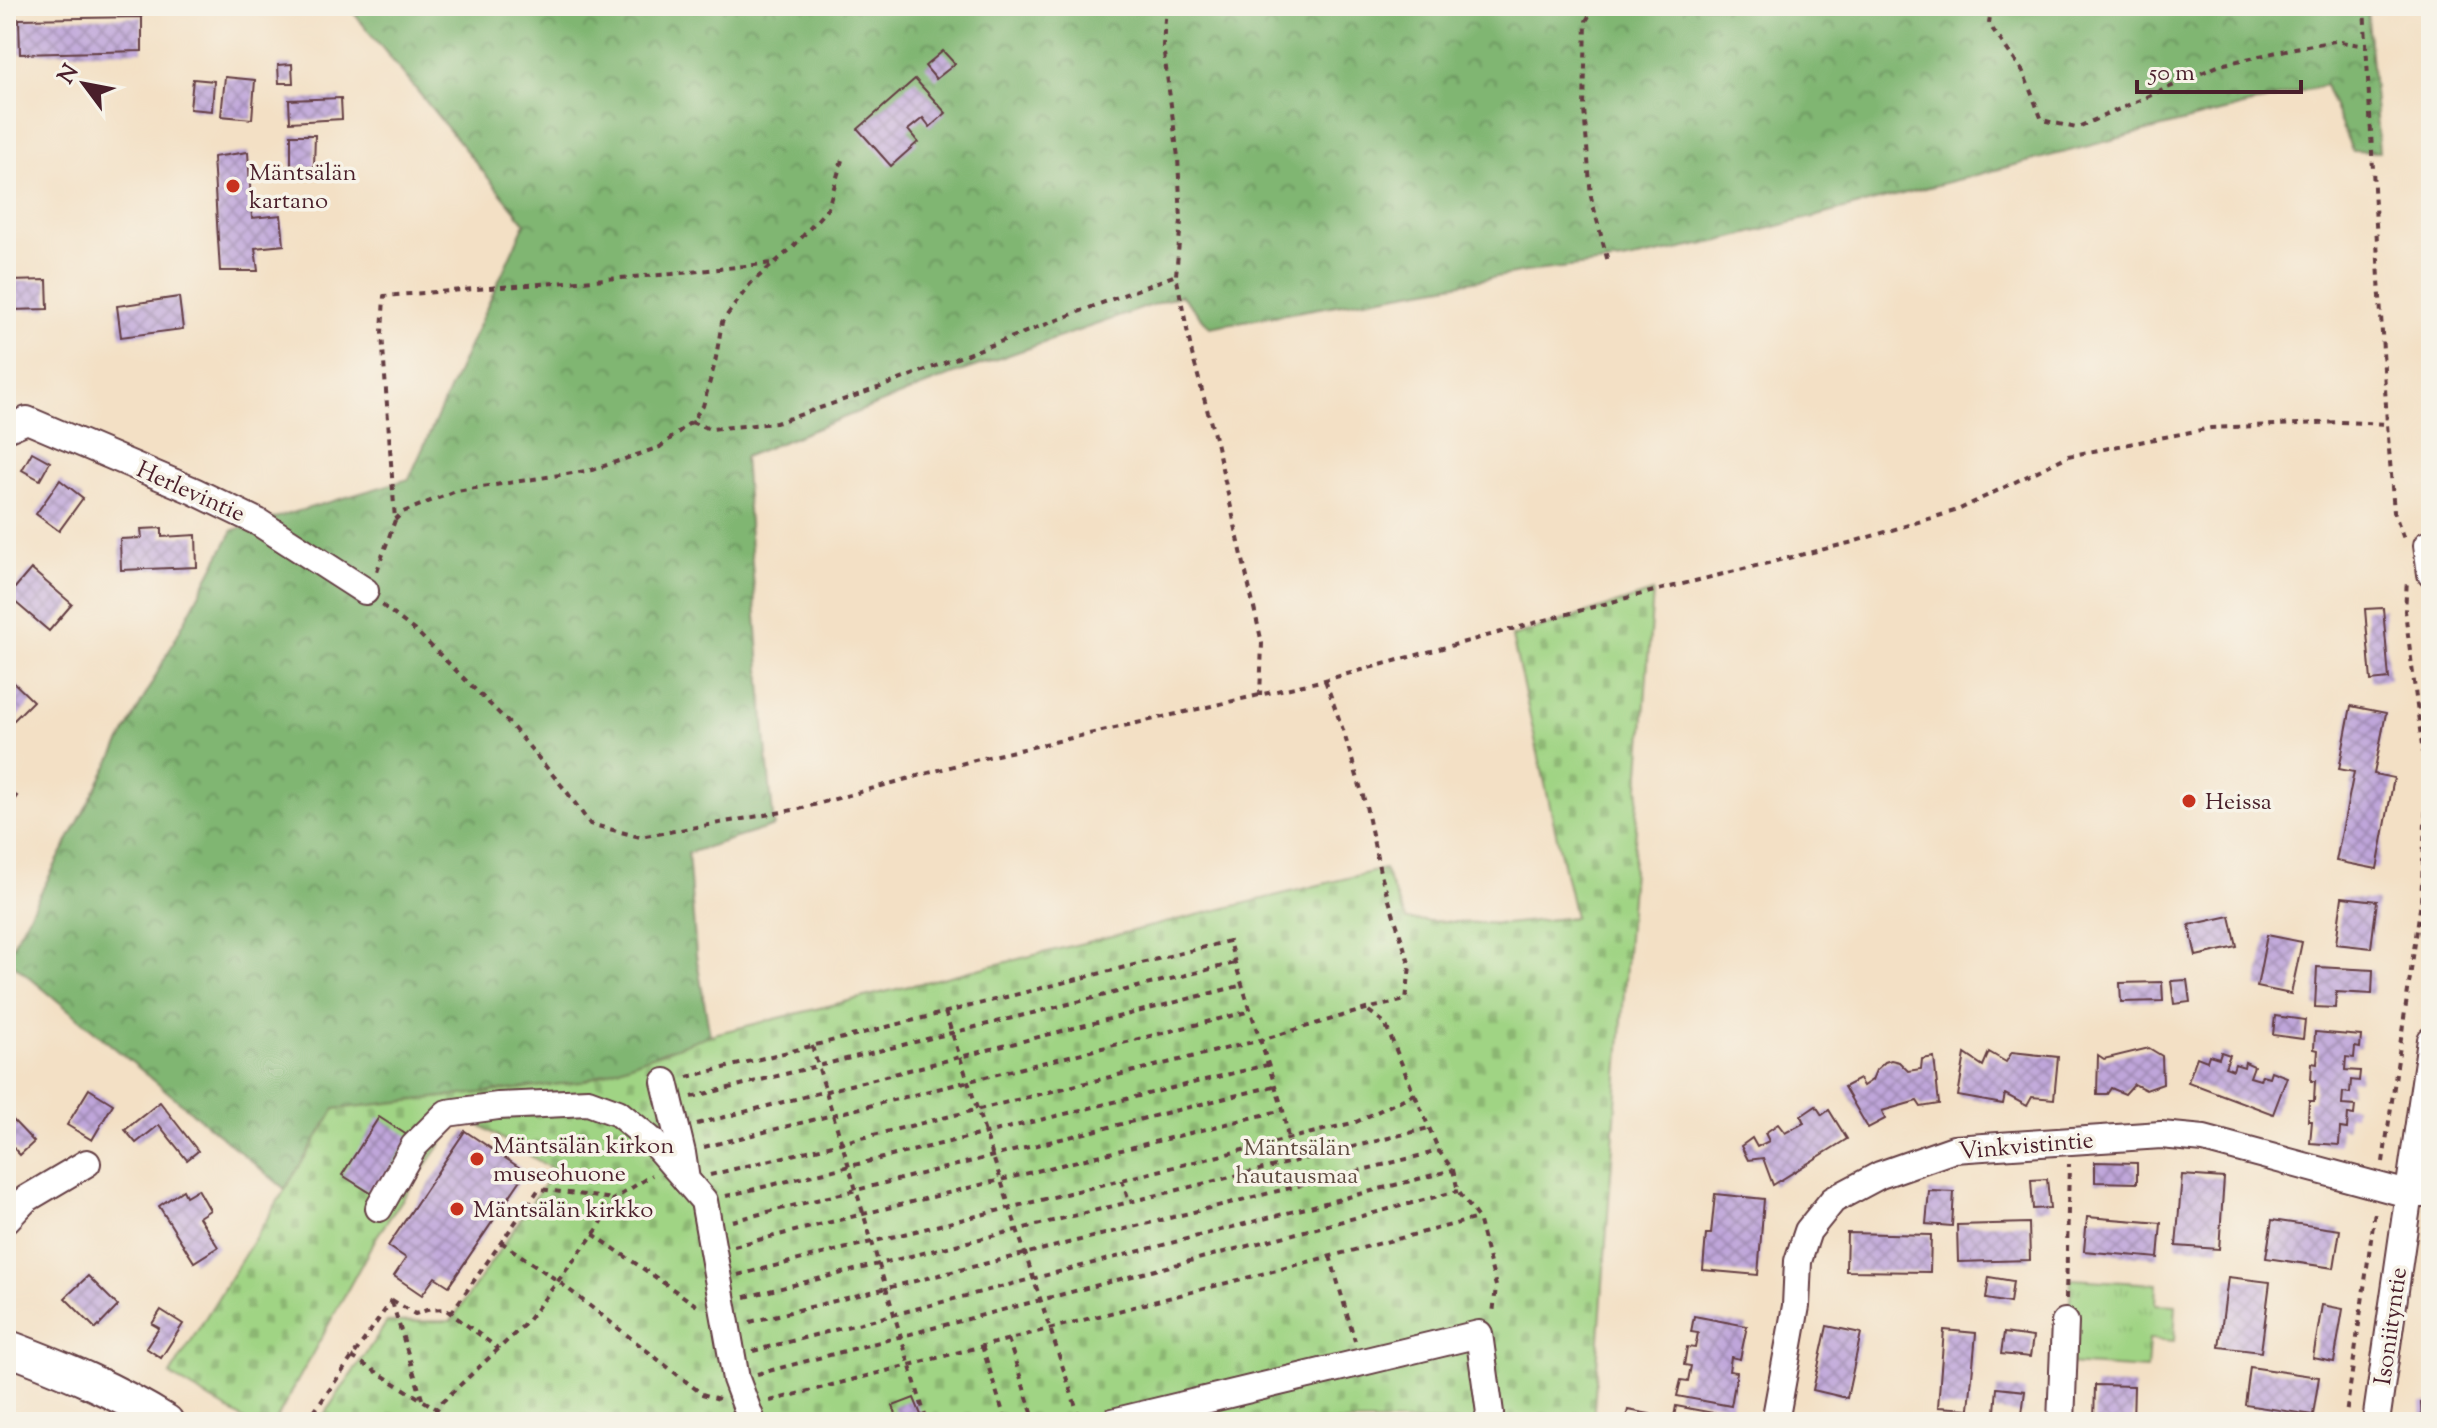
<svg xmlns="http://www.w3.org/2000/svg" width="2437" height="1428" viewBox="0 0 2437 1428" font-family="'Sorts Mill Goudy',serif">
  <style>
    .grass { fill: url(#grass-tufts); stroke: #757a58; stroke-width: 2 }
    .forest { fill: url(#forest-crowns); stroke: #656a4e; stroke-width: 2 }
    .cemetery { fill: url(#cemetery-stones); stroke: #757a58; stroke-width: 2 }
    .building { fill: url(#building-cross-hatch) }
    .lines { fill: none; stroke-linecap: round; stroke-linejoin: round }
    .minor-casing { stroke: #633c42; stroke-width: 30 }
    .major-casing { stroke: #633c42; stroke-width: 38 }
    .path { stroke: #633c42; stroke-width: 4; stroke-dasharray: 6 6; stroke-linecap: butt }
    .minor { stroke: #fff; stroke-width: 26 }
    .major { stroke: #fff; stroke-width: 34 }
    .poi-dot { fill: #c8321e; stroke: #f7f3e8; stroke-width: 3 }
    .labels { text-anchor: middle; stroke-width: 7; stroke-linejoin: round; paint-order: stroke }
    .poi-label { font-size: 24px; fill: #4a1f2b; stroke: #f7f3e8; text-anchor: start }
    .street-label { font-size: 24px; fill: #4a1f2b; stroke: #f7f3e8 }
    .park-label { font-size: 24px; fill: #604c41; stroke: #f7f3e8 }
  </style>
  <defs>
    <pattern id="grass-tufts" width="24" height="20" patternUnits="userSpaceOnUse" patternTransform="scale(2)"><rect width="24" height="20" fill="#a0d484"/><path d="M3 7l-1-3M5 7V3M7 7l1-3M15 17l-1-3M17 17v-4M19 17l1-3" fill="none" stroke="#8bb672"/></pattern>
    <pattern id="forest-crowns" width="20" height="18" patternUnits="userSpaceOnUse" patternTransform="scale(2)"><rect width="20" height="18" fill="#80b672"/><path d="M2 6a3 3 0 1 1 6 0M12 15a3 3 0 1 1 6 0" fill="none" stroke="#6b935e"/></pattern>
    <pattern id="cemetery-stones" width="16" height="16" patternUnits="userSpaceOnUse" patternTransform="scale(2)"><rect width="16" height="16" fill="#a0d484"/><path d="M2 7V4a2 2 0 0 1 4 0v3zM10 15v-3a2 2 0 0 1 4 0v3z" fill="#8bb672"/></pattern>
    <pattern id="building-cross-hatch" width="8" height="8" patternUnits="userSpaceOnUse" patternTransform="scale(2)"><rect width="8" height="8" fill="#bfa6da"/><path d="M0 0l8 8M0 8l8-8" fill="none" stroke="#9d87b1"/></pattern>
  </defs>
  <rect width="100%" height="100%" fill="#f7f3e8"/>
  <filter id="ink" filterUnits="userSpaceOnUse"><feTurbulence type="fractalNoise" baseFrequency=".0125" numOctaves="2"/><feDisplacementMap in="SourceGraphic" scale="16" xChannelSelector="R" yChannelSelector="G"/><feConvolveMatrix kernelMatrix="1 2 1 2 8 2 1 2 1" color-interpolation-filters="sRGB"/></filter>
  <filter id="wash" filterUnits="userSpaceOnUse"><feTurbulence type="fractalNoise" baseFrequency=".006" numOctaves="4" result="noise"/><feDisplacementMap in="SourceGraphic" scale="32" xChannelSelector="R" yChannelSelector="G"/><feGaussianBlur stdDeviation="1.8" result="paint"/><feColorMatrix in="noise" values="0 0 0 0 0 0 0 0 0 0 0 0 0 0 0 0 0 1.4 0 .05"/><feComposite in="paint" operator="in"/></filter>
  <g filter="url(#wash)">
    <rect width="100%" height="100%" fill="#f3e0c5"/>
    <polygon class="grass" points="2071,1279 2157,1284 2156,1304 2176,1305 2174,1341 2149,1339 2147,1369 2067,1364"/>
    <polygon class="forest" points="348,6 2367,6 2379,152 2352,151 2325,85 1720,241 1623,261 1525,272 1210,327 1181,295 954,374 744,457 765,735 774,826 688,853 696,955 710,1035 581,1082 336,1109 285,1189 6,958 233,530 409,479 525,223"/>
    <polygon class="cemetery" points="1653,592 1593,1422 319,1422 387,1322 451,1321 554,1170 466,1117 455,1124 377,1236 275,1422 248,1422 170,1375 335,1109 581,1082 710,1035 1384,869 1406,920 1505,924 1575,917 1512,637"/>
    <g id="blocks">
      <g class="building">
        <polygon points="142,17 142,51 20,54 19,19"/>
        <polygon points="943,51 955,64 936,79 925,66"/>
        <polygon points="292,64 293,83 279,83 278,65"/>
        <polygon points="225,77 255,80 252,119 221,116"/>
        <polygon points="193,79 214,81 212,111 190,109"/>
        <polygon points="915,79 946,113 930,127 923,118 908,130 918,142 891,166 858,129"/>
        <polygon points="341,98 342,119 290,122 289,100"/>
        <polygon points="291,135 315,135 314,167 291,167"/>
        <polygon points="248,152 252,218 281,215 284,245 255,248 258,271 220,271 213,157"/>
        <polygon points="47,280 48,309 11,310 10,281"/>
        <polygon points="179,297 183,329 121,337 117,306"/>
        <polygon points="32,452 50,462 40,480 22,470"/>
        <polygon points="60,480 83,498 59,531 36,514"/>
        <polygon points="162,528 162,537 196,535 197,567 121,570 120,539 142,538 141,529"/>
        <polygon points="31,569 72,604 49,631 8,596"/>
        <polygon points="2383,608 2389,679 2371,681 2365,609"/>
        <polygon points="6,675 33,701 12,722 6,715"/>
        <polygon points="2351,706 2386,713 2374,774 2394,778 2377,869 2336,861 2354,772 2339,769"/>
        <polygon points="6,789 17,796 6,812"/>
        <polygon points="2342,897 2377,901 2371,948 2336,944"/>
        <polygon points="2230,916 2237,947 2196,956 2189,925"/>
        <polygon points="2267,935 2302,942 2291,994 2257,987"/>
        <polygon points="2317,967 2373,970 2372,994 2336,992 2335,1008 2315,1007"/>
        <polygon points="2187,980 2190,1002 2174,1004 2171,981"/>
        <polygon points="2162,982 2163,1001 2121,1002 2120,983"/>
        <polygon points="2275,1016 2305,1020 2303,1039 2273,1035"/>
        <polygon points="2315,1032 2361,1036 2360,1048 2355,1047 2354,1058 2346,1057 2345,1070 2360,1071 2359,1081 2351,1080 2350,1093 2343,1092 2342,1105 2355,1106 2354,1115 2348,1114 2347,1129 2340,1128 2339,1145 2310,1143 2312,1121 2308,1121 2309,1101 2314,1101 2315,1081 2311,1081 2312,1063 2317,1064 2318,1050 2314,1049"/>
        <polygon points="2149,1048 2162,1056 2163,1084 2146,1090 2134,1084 2125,1094 2111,1088 2107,1094 2097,1094 2098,1055 2104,1059"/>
        <polygon points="1989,1052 2006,1062 2012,1052 2058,1057 2054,1099 2032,1097 2027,1106 2005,1094 2003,1104 1958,1096 1965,1054 1983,1066"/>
        <polygon points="2221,1052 2230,1055 2225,1067 2233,1070 2235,1064 2244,1067 2245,1062 2254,1066 2250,1077 2260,1080 2262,1075 2269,1077 2271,1071 2287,1077 2273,1114 2188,1082 2197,1057 2207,1061 2209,1055 2219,1058"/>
        <polygon points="1934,1057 1939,1104 1921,1107 1917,1101 1882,1111 1885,1119 1868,1128 1844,1087 1859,1079 1863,1086 1872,1080 1876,1070 1885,1062 1891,1060 1899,1062 1908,1071 1921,1069 1922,1059"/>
        <polygon points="89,1089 113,1104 92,1140 67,1125"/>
        <polygon points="160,1102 198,1151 187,1160 159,1125 136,1143 125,1130"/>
        <polygon points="1816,1106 1822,1115 1829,1110 1847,1139 1773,1185 1763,1158 1748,1160 1741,1146 1752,1138 1757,1147 1769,1141 1765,1133 1778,1124 1785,1133 1804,1123 1801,1116"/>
        <polygon points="379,1117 410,1137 374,1195 342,1175"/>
        <polygon points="11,1118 34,1142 20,1155 9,1143 6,1146 6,1123"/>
        <polygon points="465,1131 526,1172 449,1286 435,1277 422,1295 394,1276 406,1258 388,1246"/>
        <polygon points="2095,1162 2137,1163 2137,1183 2095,1182"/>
        <polygon points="2182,1175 2224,1178 2219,1249 2176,1246"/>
        <polygon points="2047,1179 2050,1208 2033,1209 2031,1180"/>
        <polygon points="198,1189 210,1210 199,1217 218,1247 194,1262 159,1206 183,1190 186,1196"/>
        <polygon points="1929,1191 1954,1192 1952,1226 1926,1224"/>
        <polygon points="1715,1194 1764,1199 1758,1275 1703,1270 1706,1234 1711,1234"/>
        <polygon points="2087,1217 2161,1223 2158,1258 2084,1251"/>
        <polygon points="2272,1220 2340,1230 2334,1268 2266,1258"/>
        <polygon points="2029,1223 2030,1260 1958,1262 1957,1225"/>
        <polygon points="1847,1233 1931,1235 1930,1272 1846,1271"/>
        <polygon points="88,1276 118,1306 96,1329 65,1298"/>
        <polygon points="1989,1277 2013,1281 2010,1303 1986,1299"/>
        <polygon points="2228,1277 2270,1282 2261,1352 2219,1347"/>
        <polygon points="2322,1305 2343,1309 2334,1362 2313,1358"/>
        <polygon points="161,1310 183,1324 161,1358 146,1348 159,1328 152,1324"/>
        <polygon points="1694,1316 1747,1326 1740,1359 1731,1357 1729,1371 1737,1372 1731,1406 1677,1396 1681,1380 1688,1381 1691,1366 1684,1365 1687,1347 1695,1348 1698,1333 1691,1332"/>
        <polygon points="1827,1326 1861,1333 1847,1398 1813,1390"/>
        <polygon points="1944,1330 1976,1333 1969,1409 1938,1407"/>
        <polygon points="2004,1333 2033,1337 2030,1357 2001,1354"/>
        <polygon points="2250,1367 2319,1377 2313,1415 2245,1405"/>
        <polygon points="2095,1385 2134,1386 2133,1422 2094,1422"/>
        <polygon points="1997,1388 2025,1391 2022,1414 1995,1411"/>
        <polygon points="914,1398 924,1422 899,1422 893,1406"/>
        <polygon points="2421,1403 2431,1403 2431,1422 2422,1422"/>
        <polygon points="1676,1406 1729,1416 1727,1422 1673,1422"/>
        <polygon points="1628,1410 1650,1414 1648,1422 1625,1422"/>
      </g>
    </g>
  </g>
  <g filter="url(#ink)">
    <use href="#blocks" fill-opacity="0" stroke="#633c42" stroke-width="2"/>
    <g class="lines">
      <g class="minor-casing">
        <g id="minor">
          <polyline points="6,429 27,420 194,491 258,522 365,591"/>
          <polyline points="2427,545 2431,574"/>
          <polyline points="665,1082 682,1153 686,1180 704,1201 736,1379 752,1422"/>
          <polyline points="379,1208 414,1146 447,1113 498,1106 588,1102 618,1113 652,1141 686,1180"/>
          <polyline points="6,1220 26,1199 87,1163"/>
          <polyline points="1113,1422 1479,1334 1490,1413 1487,1422"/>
          <polyline points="1775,1422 1796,1306 1798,1261 1808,1231 1833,1200 1880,1175 1954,1149 2161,1135 2204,1139 2408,1194 2431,1194"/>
          <polyline points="2061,1422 2065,1322"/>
          <polyline points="2376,1422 2431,1040"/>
        </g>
      </g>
      <g class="major-casing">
        <path id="major" d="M6 1347C62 1368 115 1390 166 1422"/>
      </g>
      <g class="path">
        <polyline points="1166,6 1163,46 1178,157 1181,221 1176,275 1192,354 1216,442 1262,643 1260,696"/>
        <polyline points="1595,6 1586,21 1584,109 1591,197 1608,262"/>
        <polyline points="1991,6 1989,24 2023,72 2042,120 2076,128 2220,65 2295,48 2335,41 2366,46"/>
        <polyline points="2364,6 2387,424 2394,512 2404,539"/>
        <polyline points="691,422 710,429 776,423 878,388 1176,275"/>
        <polyline points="395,520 403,512 456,491 592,470 660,447 691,422 703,406 715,363 722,322 750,284 793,247 828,208 842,160"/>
        <polyline points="2427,525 2426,492 2431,476"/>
        <polyline points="377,571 395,520 382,333 384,296 672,274 773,263"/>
        <polyline points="382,605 419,634 511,725 567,792 590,824 640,837 799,809 975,760 1325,680 1630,597 1849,543 1958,510 2068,456 2211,428 2341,422 2387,424"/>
        <polyline points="945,1012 1081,1422"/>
        <polyline points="812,1046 927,1422"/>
        <polyline points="688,1077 1229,941 1235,963 1283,1110 1288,1139 1295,1162"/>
        <polyline points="1415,1095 1439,1151 1453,1170 1458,1191 1478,1218 1496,1286 1493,1315"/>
        <polyline points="692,1097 1235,963"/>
        <polyline points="697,1124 1243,985"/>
        <polyline points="704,1147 1251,1011"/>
        <polyline points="2383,1162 2421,902 2427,785 2405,611 2407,580"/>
        <polyline points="710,1175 1261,1040 1366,1009 1406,1000 1410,966 1380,872 1366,806 1343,730 1325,680"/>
        <polyline points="1122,1180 1129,1202"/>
        <polyline points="726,1196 1267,1065"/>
        <polyline points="732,1221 1274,1086"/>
        <polyline points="593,1234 700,1308"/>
        <polyline points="501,1242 558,1281 702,1394 719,1399"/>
        <polyline points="734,1246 1283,1110"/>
        <polyline points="1330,1256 1355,1341"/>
        <polyline points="738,1275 1356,1122 1414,1094 1385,1023 1366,1009"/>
        <polyline points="745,1297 1429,1128"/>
        <polyline points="2066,1299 2069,1164"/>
        <polyline points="392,1300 415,1314 427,1310 445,1309 499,1349"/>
        <polyline points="392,1302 422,1399"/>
        <polyline points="451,1313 539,1189 614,1199"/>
        <polyline points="750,1322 1439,1151"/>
        <polyline points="1008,1339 1035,1422"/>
        <polyline points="982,1346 1006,1422"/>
        <polyline points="753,1351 1453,1170"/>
        <polyline points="352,1357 437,1409"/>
        <polyline points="757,1374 1458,1191"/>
        <polyline points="770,1401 1478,1218"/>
        <polyline points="307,1422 392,1300"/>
        <polyline points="428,1422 441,1403 526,1323 599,1227 614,1199 652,1175"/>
        <polyline points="2345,1422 2375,1211"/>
      </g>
      <use href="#minor" class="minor"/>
      <use href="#major" class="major"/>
    </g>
  </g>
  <g class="poi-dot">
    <circle cx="233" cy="186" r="8"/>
    <circle cx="2189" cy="801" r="8"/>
    <circle cx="477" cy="1159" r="8"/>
    <circle cx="457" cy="1209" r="8"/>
  </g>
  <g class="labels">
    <g class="poi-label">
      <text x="249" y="180">Mäntsälän<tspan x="249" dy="28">kartano</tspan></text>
      <text x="2205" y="809">Heissa</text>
      <text x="493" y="1153">Mäntsälän kirkon<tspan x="493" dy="28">museohuone</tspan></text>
      <text x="473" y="1217">Mäntsälän kirkko</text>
    </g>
    <g class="street-label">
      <text transform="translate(191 491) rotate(24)" y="8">Herlevintie</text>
      <text transform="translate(2026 1145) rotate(-5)" y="8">Vinkvistintie</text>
      <text transform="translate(2390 1326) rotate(-82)" y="8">Isoniityntie</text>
    </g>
    <g class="park-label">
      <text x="1297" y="1155">Mäntsälän<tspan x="1297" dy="28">hautausmaa</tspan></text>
    </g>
  </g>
  <rect width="2437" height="1428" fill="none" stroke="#f7f3e8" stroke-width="32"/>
  <g transform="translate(84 84) rotate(302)" stroke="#f7f3e8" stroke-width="6" paint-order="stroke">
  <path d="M0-6L14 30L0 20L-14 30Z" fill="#4a1f2b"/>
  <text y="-12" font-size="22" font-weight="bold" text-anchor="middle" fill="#4a1f2b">N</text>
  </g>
  <path d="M2137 80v12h164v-12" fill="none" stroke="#4a1f2b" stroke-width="4"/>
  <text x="2149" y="80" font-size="24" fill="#4a1f2b" stroke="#f7f3e8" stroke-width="6" paint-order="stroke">50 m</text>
</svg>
